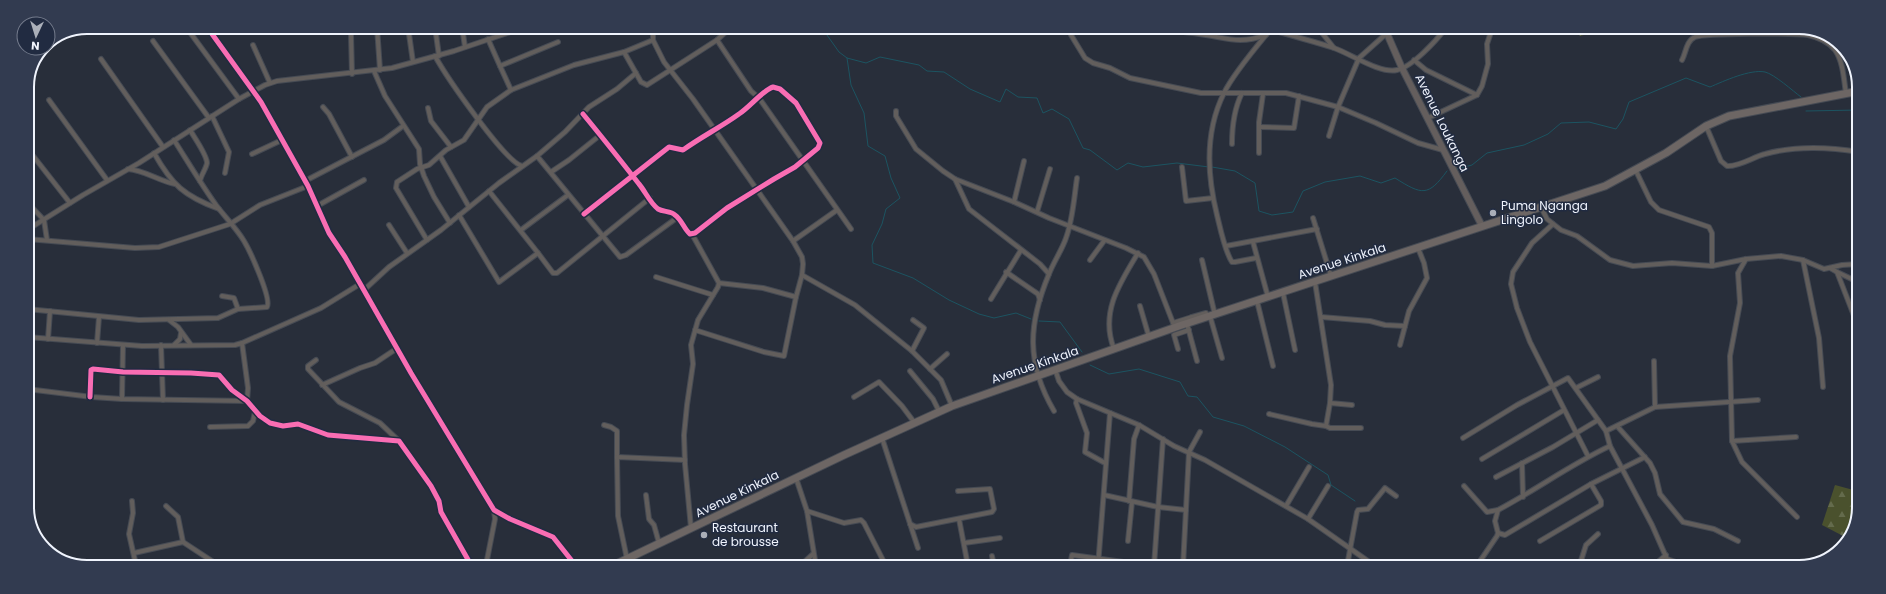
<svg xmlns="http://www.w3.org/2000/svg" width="1886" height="594" viewBox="0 0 1886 594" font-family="Poppins,sans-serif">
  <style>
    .forest { fill: url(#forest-firs) }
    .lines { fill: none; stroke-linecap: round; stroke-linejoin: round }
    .stream { stroke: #1c5461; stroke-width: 1 }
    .minor-casing { stroke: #464b54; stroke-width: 6 }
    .secondary-casing { stroke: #464b54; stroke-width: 8 }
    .primary-casing { stroke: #464b54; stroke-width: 9 }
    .minor { stroke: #625e5c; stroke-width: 4 }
    .secondary { stroke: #645e5d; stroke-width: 6 }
    .primary { stroke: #6d6664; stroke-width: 7 }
    .cycleway-casing { stroke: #212b41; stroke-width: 8 }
    .cycleway { stroke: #f96db3; stroke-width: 5 }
    .poi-dot { fill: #aaafb9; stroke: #212b41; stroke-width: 1.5 }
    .labels { text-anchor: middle; stroke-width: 3; stroke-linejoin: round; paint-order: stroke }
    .street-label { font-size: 12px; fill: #f0f4fd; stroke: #212b41 }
    .poi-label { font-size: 12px; fill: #f0f4fd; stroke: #212b41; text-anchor: start }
    .rim { fill: none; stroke: #f0f4fd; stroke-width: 2 }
  </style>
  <defs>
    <pattern id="forest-firs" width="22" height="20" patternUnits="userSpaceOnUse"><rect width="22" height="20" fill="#4a512d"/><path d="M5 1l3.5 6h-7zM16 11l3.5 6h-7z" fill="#646b4c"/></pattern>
  </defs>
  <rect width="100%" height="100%" fill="#282e3a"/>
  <g class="forest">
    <polygon points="1576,29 1607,29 1580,36"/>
    <polygon points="1835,485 1857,491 1857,523 1847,538 1822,525"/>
  </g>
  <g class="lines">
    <g class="stream">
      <polyline points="822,28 839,52 847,58 866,63 880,57 919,65 927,71 944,72 970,89 1000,102 1006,89 1018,97 1037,98 1043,113 1052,109 1069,119 1083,148 1090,150 1117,170 1128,163 1143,167 1177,163 1209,167"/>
      <polyline points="847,58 851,85 864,113 868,146 885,156 891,178 900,198 886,209 882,224 872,245 873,263 913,278 949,300 979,314 994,318 1016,313 1031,319"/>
      <polyline points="1806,111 1859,110"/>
      <path d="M1212 167 1235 171 1255 183 1259 211 1272 215 1293 212 1303 191 1325 182 1360 176 1381 183 1395 178C1422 195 1428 197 1447 171"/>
      <path d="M1457 169 1472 165 1487 153 1524 145 1548 134 1561 123 1589 122 1616 129 1623 119 1629 102 1686 78 1710 87C1724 81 1750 69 1765 72 1774 74 1793 91 1801 97"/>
      <polyline points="1039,321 1060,322 1082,352"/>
      <polyline points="1090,365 1109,374 1139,369 1180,382 1188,396 1197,397 1213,417 1244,426 1285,447 1328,475 1331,485 1355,501"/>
    </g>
    <g class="minor-casing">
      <g id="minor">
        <polyline points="186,27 239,99"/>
        <polyline points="207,27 261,102 308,186 329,233 345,257 411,373 494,510 510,519 553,537 576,566"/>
        <polyline points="377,27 380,70"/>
        <polyline points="408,27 413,62"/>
        <polyline points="435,27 439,56"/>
        <polyline points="462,27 465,47"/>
        <polyline points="653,28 653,40 664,62 693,99 793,241 802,257 803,264 802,275 796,297 784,356 764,352 695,330"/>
        <polyline points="1071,28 1071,35 1085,58 1093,63 1110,68 1130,78 1201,93 1286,93 1338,107 1376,123 1418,143 1443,150"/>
        <path d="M1153 28C1171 31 1188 32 1206 35 1230 39 1241 44 1266 35"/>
        <polyline points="1318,28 1334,48"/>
        <path d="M1270 29C1291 36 1313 41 1334 48 1351 54 1380 74 1397 70 1412 67 1436 41 1445 29"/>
        <polyline points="351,34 352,74"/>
        <polyline points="488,39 500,66"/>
        <polyline points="717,40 751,91 759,98 851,229"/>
        <polyline points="153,41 209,118"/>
        <polyline points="253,45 270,83"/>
        <polyline points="624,52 641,82 647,85 717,40 730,28"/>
        <path d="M435 56C446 76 505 162 522 166"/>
        <polyline points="101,59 163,147"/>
        <polyline points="1414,60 1426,70 1477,95"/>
        <path d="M1682 60C1686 53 1686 41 1695 37 1704 33 1796 33 1808 35 1817 37 1829 42 1835 50 1843 61 1844 80 1846 94"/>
        <polyline points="374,71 385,96 419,149 420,164 424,176 434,197 450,223"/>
        <polyline points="511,90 500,66 558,42"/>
        <polyline points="49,100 107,180"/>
        <polyline points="323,107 329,114 352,157"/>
        <polyline points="428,108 431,121 451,147"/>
        <polyline points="896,111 896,116 916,149 943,171 955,179 1014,202 1049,218 1126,248 1144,257 1154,274 1175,328"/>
        <path d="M583 114C602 137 621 161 639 184 645 191 650 203 658 209 663 212 671 211 675 215 682 220 684 229 690 234L695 233 727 208 774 179 795 167 818 148 820 143 796 103 780 89 773 87C763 90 750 107 739 114 721 127 701 137 683 150L669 147 584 214"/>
        <polyline points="212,116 229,152 225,173"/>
        <polyline points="1428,118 1477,95 1482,86 1488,64 1487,44 1492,29"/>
        <path d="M1706 126 1721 161 1727 166C1739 167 1753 157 1765 154 1794 146 1829 147 1859 152"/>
        <polyline points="1259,127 1294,128 1299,96"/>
        <path d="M190 130C194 137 207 155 207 163 206 169 201 175 200 181"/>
        <polyline points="1329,136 1338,107 1359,58 1387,33"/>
        <path d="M1232 144C1232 125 1234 109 1242 93"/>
        <polyline points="27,148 70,203"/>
        <path d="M154 153C172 185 184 196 219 209"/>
        <polyline points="1259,153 1259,122 1263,94"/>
        <polyline points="252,154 282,140"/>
        <polyline points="440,156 469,207"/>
        <polyline points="537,156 565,132 589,107 617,89 636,73"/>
        <polyline points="1182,167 1186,201 1213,198"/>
        <path d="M128 169C144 170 159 181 175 184"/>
        <polyline points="1636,171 1651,202 1659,210 1709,227 1712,233 1712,266"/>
        <polyline points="551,172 569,160 599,136"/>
        <polyline points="955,179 969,209 1040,264 1049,274"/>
        <polyline points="305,181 384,140 403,126"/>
        <polyline points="489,191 538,253"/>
        <polyline points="27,202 44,220 47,240"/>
        <polyline points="1014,202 1024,161"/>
        <polyline points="317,206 364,180"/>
        <polyline points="1541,207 1547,219 1561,230 1577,236 1610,260 1633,266 1672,263 1712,266 1746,259 1781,256 1803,260 1824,269 1842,265 1858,264"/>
        <polyline points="1037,212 1050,169"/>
        <polyline points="459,215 499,282 538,253 553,273 557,273 650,198"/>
        <polyline points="1313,218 1331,276"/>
        <polyline points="1553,224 1532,243 1513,272 1511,284 1517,308 1530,342 1588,456"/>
        <polyline points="389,225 407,253"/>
        <polyline points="27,230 83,195 139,163 239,99 265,85 277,81 392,68 454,51 522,28"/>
        <polyline points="521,230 568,195"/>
        <polyline points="692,234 719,283 763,288 796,297"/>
        <polyline points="27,239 135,248 159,247 230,224 260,205 308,186"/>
        <polyline points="427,240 396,188 397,182 417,169 429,165 446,150 464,140 487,107 511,90 574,65 624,52 653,40"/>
        <polyline points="793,241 837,210"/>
        <polyline points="1253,242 1268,297"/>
        <polyline points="1226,246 1317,229"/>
        <path d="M1256 258 1235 262H1232C1225 252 1220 227 1217 215 1207 175 1205 131 1224 93 1233 74 1257 46 1271 29"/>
        <polyline points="1090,260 1104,241"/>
        <polyline points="1202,260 1215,315"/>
        <polyline points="1803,260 1819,338 1823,387"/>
        <polyline points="1830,268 1837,272 1858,326"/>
        <polyline points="1006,272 1038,294 1040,300"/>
        <polyline points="1837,272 1858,282"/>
        <polyline points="802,275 855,305 912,351 941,380 952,406"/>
        <polyline points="656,277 713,295"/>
        <polyline points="1315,282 1331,385 1330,403 1352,405"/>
        <polyline points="364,290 389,267 441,230 499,183 537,156 620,257 626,255 678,217"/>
        <polyline points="1283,293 1295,350"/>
        <polyline points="222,296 234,298 238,309"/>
        <polyline points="991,299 1021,250"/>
        <polyline points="1257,301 1273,366"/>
        <polyline points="1140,306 1149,337"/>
        <path d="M27 309 139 320 218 318 238 309 267 307C272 299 250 251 244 241 237 229 225 217 216 205 201 184 188 162 174 140"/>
        <polyline points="1210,316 1222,358"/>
        <polyline points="1321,317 1370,321 1385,325 1405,326"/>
        <polyline points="169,320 178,327 191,345"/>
        <polyline points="1193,322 1192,317 1206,313 1207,317"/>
        <polyline points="1173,323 1192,317"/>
        <polyline points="1187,324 1197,361"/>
        <polyline points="27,337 142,346 235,345 242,343 248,388 247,401"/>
        <polyline points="48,339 50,311"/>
        <polyline points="97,343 99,317"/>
        <polyline points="242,343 321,308 360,284"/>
        <polyline points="161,345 163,400"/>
        <polyline points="174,345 180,339 181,333"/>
        <polyline points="1400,345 1409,311 1427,278 1424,263 1418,248"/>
        <path d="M1114 349C1100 313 1119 284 1138 253"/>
        <polyline points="1178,349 1174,335 1189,330"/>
        <polyline points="912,351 924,328 913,320"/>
        <polyline points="316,360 308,366 308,369 339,402 380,423 399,441"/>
        <polyline points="1654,361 1655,407"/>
        <polyline points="930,369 947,354"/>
        <polyline points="1055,369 1059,381 1067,392 1077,399 1139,425 1174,446 1205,460 1308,519 1375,566"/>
        <polyline points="910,371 933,399 939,411"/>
        <polyline points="322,385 360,368 375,363 396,349"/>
        <polyline points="1576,388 1598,377"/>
        <polyline points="27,389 92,397 122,399 247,401"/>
        <polyline points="90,397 91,370 93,369 123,372 191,373 219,375 232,390 247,401 260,416 270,423 283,426 298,424 328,435 399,441 431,486 439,501 441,512 471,565"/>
        <polyline points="854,397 879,382 902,406 914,422"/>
        <polyline points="122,399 123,345"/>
        <polyline points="1077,399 1076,403 1087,433 1085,452 1105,463"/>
        <path d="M1054 411C1026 363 1028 324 1049 274 1054 261 1062 250 1066 238 1073 219 1074 198 1077 178"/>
        <polyline points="1269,414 1312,424 1326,426 1330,403"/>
        <polyline points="604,425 611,427 617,431 617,457"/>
        <polyline points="1326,426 1330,428 1361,428"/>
        <polyline points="1617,426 1650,463 1655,473 1660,494 1683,522 1714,529 1738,541"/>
        <polyline points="210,427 248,426 253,421 255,412"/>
        <polyline points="1606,431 1655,407 1758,400"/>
        <polyline points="1796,437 1732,441 1742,462 1797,517"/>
        <polyline points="882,438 918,548"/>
        <polyline points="1463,438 1517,405 1568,378 1606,431 1610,446 1652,525 1667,559 1691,567"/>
        <polyline points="1732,441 1730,356 1740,303 1738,273 1746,259"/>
        <polyline points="1482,459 1564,410"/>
        <polyline points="1522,463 1523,497"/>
        <polyline points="1496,477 1553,447 1598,420"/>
        <polyline points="796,478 807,511 816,566"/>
        <polyline points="1464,486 1487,512 1498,510"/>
        <polyline points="646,495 649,519 654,525 659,543"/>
        <polyline points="1104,495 1158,507 1186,510"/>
        <polyline points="132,501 133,513 129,534 136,565"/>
        <polyline points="1129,501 1134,439 1139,425"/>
        <polyline points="166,506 178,517 183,542"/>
        <polyline points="1286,506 1309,467"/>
        <polyline points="807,511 844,523 861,520 864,523 886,566"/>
        <polyline points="959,519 968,566"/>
        <polyline points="1308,519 1328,486"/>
        <polyline points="910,524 916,527 992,512 994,509 990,489 958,491"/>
        <polyline points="691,528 685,464 684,435 687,405 693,364 691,345 698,320 718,287 719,283"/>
        <polyline points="1498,533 1505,535 1510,532 1591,484 1645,457"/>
        <polyline points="1128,541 1132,502"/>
        <polyline points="1540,541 1601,505 1601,501 1591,484"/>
        <polyline points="964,543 1000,538"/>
        <polyline points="134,553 183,542 218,565"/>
        <polyline points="992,556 994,566"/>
        <polyline points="627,559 618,516 617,457 685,460"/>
        <polyline points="486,565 495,519 494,510"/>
        <polyline points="800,566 813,554"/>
        <polyline points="1070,566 1072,555 1153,566"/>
        <polyline points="1098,566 1110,413"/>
        <polyline points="1154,566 1163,439"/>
        <polyline points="1183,566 1189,452 1200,432"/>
        <polyline points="1347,566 1357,512 1358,510 1368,509 1385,488 1396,496"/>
        <path d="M1476 567 1497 536 1498 533 1495 521 1498 510C1536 490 1571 464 1610 446"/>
        <polyline points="1579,567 1586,545 1598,534"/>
        <polyline points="1652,567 1666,555"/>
      </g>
    </g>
    <g class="secondary-casing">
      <polyline id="secondary" points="1385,29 1402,68 1482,226"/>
    </g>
    <g class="primary-casing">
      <polyline id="primary" points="612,566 844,455 952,406 1179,326 1605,186 1666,153 1706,126 1729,116 1859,91"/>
    </g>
    <use href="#minor" class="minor"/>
    <use href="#secondary" class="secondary"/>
    <use href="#primary" class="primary"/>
    <g class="cycleway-casing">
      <g id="cycleway">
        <polyline points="207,27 261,102 308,186 329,233 345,257 411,373 494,510 510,519 553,537 576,566"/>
        <path d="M583 114C602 137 621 161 639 184 645 191 650 203 658 209 663 212 671 211 675 215 682 220 684 229 690 234L695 233 727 208 774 179 795 167 818 148 820 143 796 103 780 89 773 87C763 90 750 107 739 114 721 127 701 137 683 150L669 147 584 214"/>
        <polyline points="90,397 91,370 93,369 123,372 191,373 219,375 232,390 247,401 260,416 270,423 283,426 298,424 328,435 399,441 431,486 439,501 441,512 471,565"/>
      </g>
    </g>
    <use href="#cycleway" class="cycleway"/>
  </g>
  <g class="poi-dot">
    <circle cx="1493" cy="213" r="4"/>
    <circle cx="704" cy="535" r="4"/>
  </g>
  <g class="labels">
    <g class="street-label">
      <text transform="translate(1442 123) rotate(64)" y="4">Avenue Loukanga</text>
      <text transform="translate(1342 261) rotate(-18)" y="4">Avenue Kinkala</text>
      <text transform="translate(1035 365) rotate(-19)" y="4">Avenue Kinkala</text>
      <text transform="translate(737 494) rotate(-26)" y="4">Avenue Kinkala</text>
    </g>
    <g class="poi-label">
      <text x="1501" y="210">Puma Nganga<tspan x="1501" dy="14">Lingolo</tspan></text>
      <text x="712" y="532">Restaurant<tspan x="712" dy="14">de brousse</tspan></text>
    </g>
  </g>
  <path d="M0 0H1886V594H0ZM87 34H1799A53 53 0 0 1 1852 87V507A53 53 0 0 1 1799 560H87A53 53 0 0 1 34 507V87A53 53 0 0 1 87 34Z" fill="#323b50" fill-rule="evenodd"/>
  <path class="rim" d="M87 34H1799A53 53 0 0 1 1852 87V507A53 53 0 0 1 1799 560H87A53 53 0 0 1 34 507V87A53 53 0 0 1 87 34Z"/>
  <g transform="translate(36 36) rotate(184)"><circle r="19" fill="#212b41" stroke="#747b8c"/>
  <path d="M0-3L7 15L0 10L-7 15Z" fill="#aaafb9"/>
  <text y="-6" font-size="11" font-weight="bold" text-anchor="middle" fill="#f0f4fd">N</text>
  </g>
</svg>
